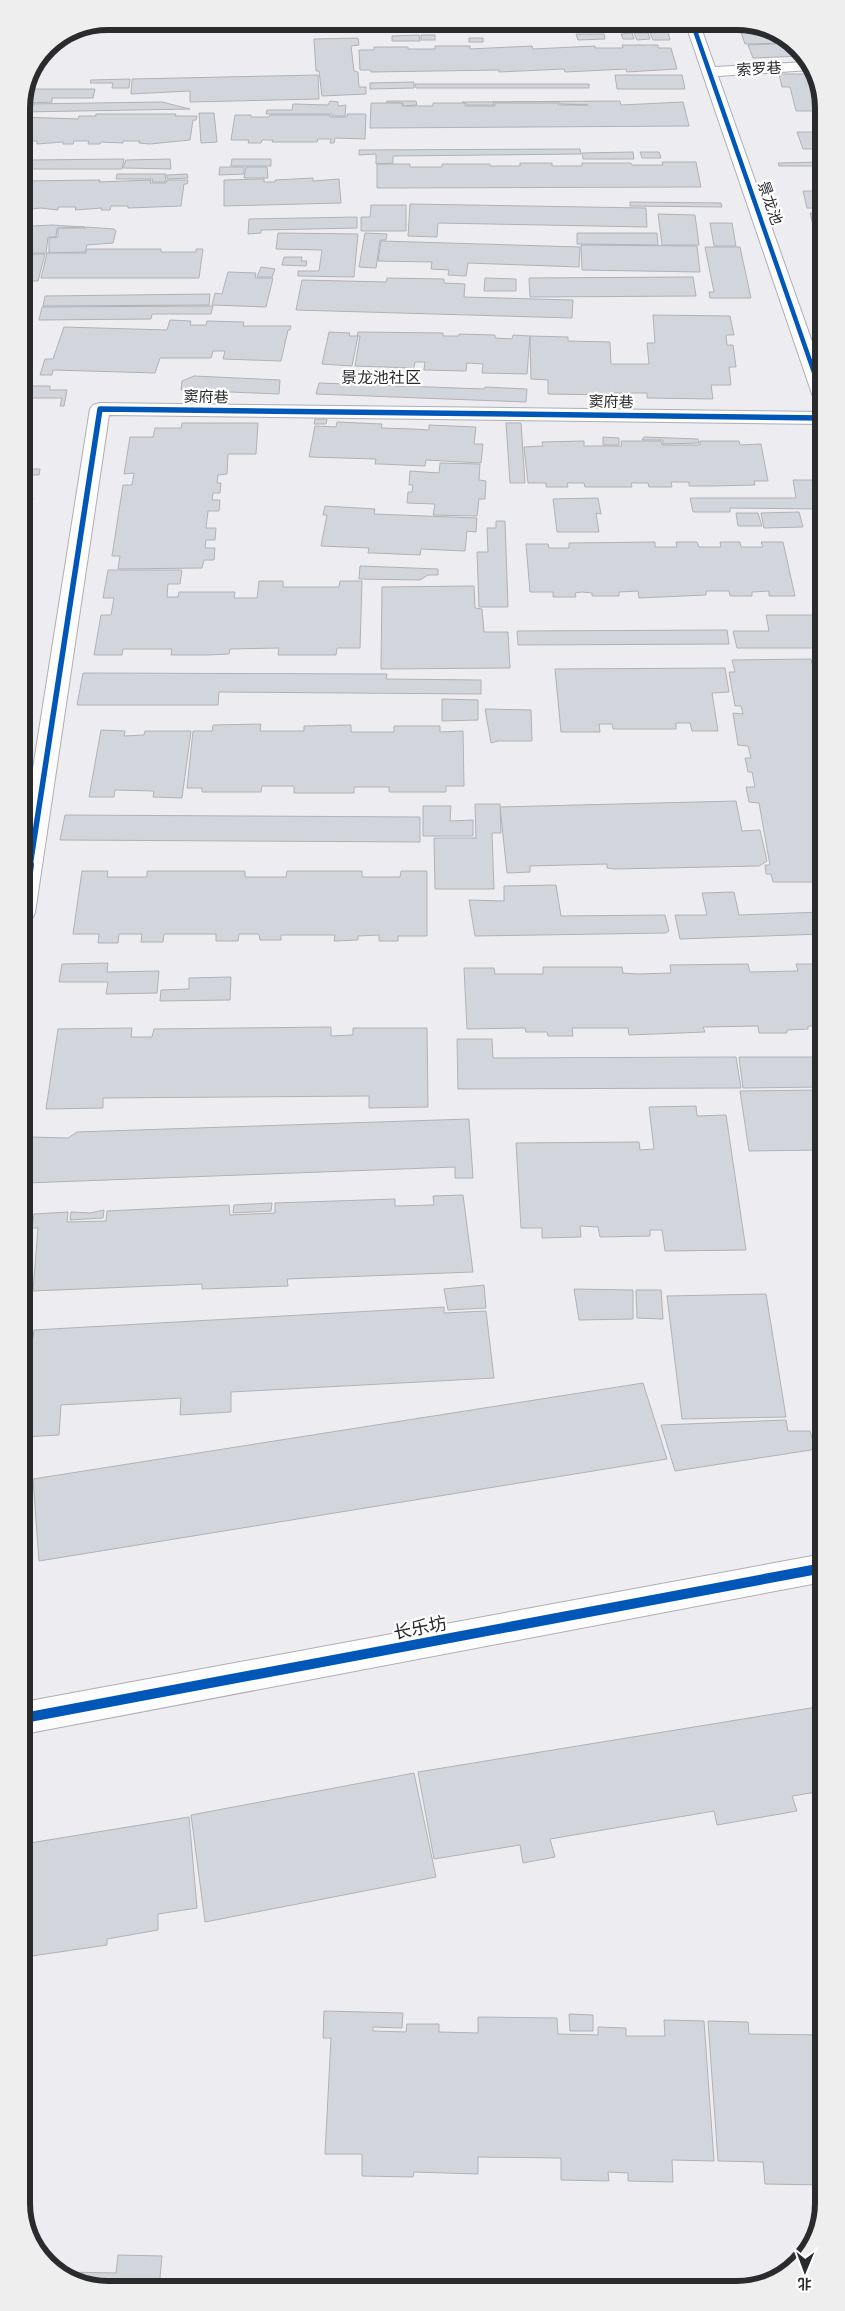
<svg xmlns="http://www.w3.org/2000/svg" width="845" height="2311" viewBox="0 0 845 2311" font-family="Commissioner,'Noto Sans SC',sans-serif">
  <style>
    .building { fill: #d3d5dd; stroke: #b2b2b4 }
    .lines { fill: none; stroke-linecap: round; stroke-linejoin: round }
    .minor-casing { stroke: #aeafb2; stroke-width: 2 }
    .minor { fill: #fcfcfd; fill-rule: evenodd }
    .cycleway-far3-casing { stroke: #fff; stroke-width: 6 }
    .cycleway-far2-casing { stroke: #fff; stroke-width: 8 }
    .cycleway-far1-casing { stroke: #fff; stroke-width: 11 }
    .cycleway-casing { stroke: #fff; stroke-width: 13 }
    .cycleway-far3 { stroke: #0057b8; stroke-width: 4.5 }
    .cycleway-far2 { stroke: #0057b8; stroke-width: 5.5 }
    .cycleway-far1 { stroke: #0057b8; stroke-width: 8 }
    .cycleway { stroke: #0057b8; stroke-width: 10 }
    .labels { text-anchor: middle; stroke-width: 4.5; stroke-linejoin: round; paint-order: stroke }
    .far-street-label { font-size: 15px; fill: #2a2b2d; stroke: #fff }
    .far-neighbourhood-label { font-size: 16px; fill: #2a2b2d; stroke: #fff }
    .street-label { font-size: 18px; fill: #2a2b2d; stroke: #fff }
    .rim { fill: none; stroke: #2a2b2d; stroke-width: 6 }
  </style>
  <rect width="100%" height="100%" fill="#ededf1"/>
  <g class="building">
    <polygon points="739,26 754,26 790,39 792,43 745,44"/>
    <polygon points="668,32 670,40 653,40 650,33"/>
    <polygon points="632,33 634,39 623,39 621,34"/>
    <polygon points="634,33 648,33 650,39 637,40"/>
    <polygon points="576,34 604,34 605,39 578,40"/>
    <polygon points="419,35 420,41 392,41 392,36"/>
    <rect x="421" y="35" width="14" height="5"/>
    <polygon points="358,38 359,45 351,46 354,71 358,72 359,87 366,87 366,94 322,96 319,71 316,71 314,39"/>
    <rect x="469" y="38" width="14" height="4"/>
    <polygon points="792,43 801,56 753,58 748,45"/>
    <polygon points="622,45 658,45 658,48 671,48 677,69 627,72 626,69 565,72 564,69 499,72 499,70 371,72 370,70 360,70 359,50 374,50 374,47 408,47 408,49 435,49 435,46 470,46 470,49 532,46 533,49 595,46 595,48 623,48"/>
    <polygon points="779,74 813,74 821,86 821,111 796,111 790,87 782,87"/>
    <polygon points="318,75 319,99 190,102 190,91 131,94 132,79"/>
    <polygon points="615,75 682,75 685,89 617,89"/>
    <polygon points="130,79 129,88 112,88 113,83 90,83 91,80"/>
    <polygon points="414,82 414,88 370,89 370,83"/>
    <polygon points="415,84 589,84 589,88 416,88"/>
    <polygon points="29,89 95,89 93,98 52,98 52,102 26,103"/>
    <polygon points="330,101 338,102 338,106 346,105 345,116 332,116 332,114 266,114 267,110 292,110 293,104 328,105"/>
    <polygon points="387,101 416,101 417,105 403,106 403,103 386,103"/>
    <polygon points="620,101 621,105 683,102 689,126 370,128 371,103 402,103 402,106 433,106 433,103 465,103 465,106 495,106 495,103 558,103 558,105 588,105 560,104 559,102 493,102 494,105 467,105 466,103 462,102"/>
    <polygon points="162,102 190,109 23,112 26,104"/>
    <polygon points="199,113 214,113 217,142 201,143"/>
    <polygon points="96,114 176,114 175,116 197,116 196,120 193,120 190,140 150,144 139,143 140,141 123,141 123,143 101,142 100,144 88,144 89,141 74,141 73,144 63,144 63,142 37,144 37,141 21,141 21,117 78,119 79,116 96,116"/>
    <polygon points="347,114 366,114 365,139 335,138 334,143 330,143 331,139 318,139 317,142 272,142 273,140 262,140 261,143 248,143 249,140 231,140 235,115 251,115 251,117 269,117 270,115 330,115 330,117 347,117"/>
    <polygon points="797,132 821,132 821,149 803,149"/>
    <polygon points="580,149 581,154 393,156 393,163 376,164 376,154 359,155 359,150"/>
    <polygon points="633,152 634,159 583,159 582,153"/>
    <polygon points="640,152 659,152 661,158 642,158"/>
    <polygon points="124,159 122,169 26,169 28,160"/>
    <polygon points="170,159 171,169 123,168 126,160"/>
    <polygon points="232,159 271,159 271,166 231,166"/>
    <polygon points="662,162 696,162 701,187 377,188 377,164 410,164 410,167 442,167 442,164 490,164 490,166 520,166 520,163 552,163 552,166 582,166 582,163 631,163 632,165 663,165"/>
    <polygon points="821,162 821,166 779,166 778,163"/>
    <polygon points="220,167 244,167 244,174 219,175"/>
    <polygon points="246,167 267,167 268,178 244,178"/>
    <polygon points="117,174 166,174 165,182 152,182 153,179 116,179"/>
    <polygon points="187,174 188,178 167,179 167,175"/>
    <polygon points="313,178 313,181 339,179 341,203 224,206 224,180 264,179 264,182 275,182 275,180"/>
    <polygon points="100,180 99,182 151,180 150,183 166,183 167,180 188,180 187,184 184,184 181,206 128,208 128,206 111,206 110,210 101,210 102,208 75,210 76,207 58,207 58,210 41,208 22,210 22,181"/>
    <polygon points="803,191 821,191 821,208 807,208"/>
    <polygon points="630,202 721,203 722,207 630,206"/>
    <polygon points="410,204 646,208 647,227 438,223 437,237 408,236"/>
    <polygon points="371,205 406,205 406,231 361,231 361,217 370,217"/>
    <polygon points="810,213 821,213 821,252 820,252"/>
    <polygon points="658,214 695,215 699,245 662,245"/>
    <polygon points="357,217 357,228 261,230 261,233 248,234 249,219"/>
    <polygon points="710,223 732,223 736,246 714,246"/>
    <polygon points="52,225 85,227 57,228 56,237 48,237 46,253 31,253 32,249 22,249 22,230 29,230 33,226"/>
    <polygon points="86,227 114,229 116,231 113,243 87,245 85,252 49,253 49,238 58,237 58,228 86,228"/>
    <polygon points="278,233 358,234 354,277 298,276 298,271 319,271 322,250 276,249"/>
    <polygon points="365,233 387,234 386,240 380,240 376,268 359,267"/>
    <polygon points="577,233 657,233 658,245 577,244"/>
    <polygon points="381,241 580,247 579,267 468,263 466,276 448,275 449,270 431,269 432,262 378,261"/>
    <polygon points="581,245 697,246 700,272 582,270"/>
    <polygon points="705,247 740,247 751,298 710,298 709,292 714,292"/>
    <polygon points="87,249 161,249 161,252 196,252 196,249 203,249 199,278 41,278 47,253 86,253"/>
    <polygon points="22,250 30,250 29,254 45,254 38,281 22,281 22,285"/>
    <polygon points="284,257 302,257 301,261 307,261 306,266 282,265"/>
    <polygon points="261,267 275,269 272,277 257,277"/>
    <polygon points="228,272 256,273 255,278 273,278 266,307 212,305 215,293 222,294"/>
    <polygon points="693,277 696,296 530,297 529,278"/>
    <polygon points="387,278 444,279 444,283 465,284 464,297 573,300 572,318 296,310 302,280 386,282"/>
    <polygon points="485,278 516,279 516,291 484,291"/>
    <polygon points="210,294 209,305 43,306 45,296"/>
    <polygon points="213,306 211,314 152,314 151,319 39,320 42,307"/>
    <polygon points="653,315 730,316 734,335 726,335 727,345 733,345 736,367 729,367 731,385 711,385 713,399 647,398 647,393 609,393 610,395 548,394 548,380 531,379 530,336 568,337 568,341 610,342 611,364 649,364 647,343 655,343"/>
    <polygon points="170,320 191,321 190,325 206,325 207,321 244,322 243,326 291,326 290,330 288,330 281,361 223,359 225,351 213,351 211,358 160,358 155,373 53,370 52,375 40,375 45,359 53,359 64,327 167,330"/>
    <polygon points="329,332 350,333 349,336 358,336 352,366 322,364"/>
    <polygon points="358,332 443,333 443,336 459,336 459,334 495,335 495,338 512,339 513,335 530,336 527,374 482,373 483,364 467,363 466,371 424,370 425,362 415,362 414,368 355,366 360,336 357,336"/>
    <polygon points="194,376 280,380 279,394 181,390 182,381"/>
    <polygon points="319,383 484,389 485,387 527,389 526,402 316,394"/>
    <polygon points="24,386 50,386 50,390 67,390 64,406 60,406 62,398 22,398"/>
    <polygon points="315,419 327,419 326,424 314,424"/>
    <polygon points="337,422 382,424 381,428 413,429 429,430 429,425 476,427 474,444 483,444 481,463 426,460 425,466 380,464 375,464 376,459 309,457 315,426 336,427"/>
    <polygon points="182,423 258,423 256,454 228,454 227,474 218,475 217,483 221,483 220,493 213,493 212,500 220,500 219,511 208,511 206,528 216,528 215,540 206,540 205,548 215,548 214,560 204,560 202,568 118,569 120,556 112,556 123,485 132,485 134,473 124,474 130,437 153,437 155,428 181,428"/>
    <polygon points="506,423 521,423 525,483 510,483"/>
    <polygon points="603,437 619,438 619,445 603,445"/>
    <polygon points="644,437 698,439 699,443 663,444 663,440 642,440"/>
    <polygon points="584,441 584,446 622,446 621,441 661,441 662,445 700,445 700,441 739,441 740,445 761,444 768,481 754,481 755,485 713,486 689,486 689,482 671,482 672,487 649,487 648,483 631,483 632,487 585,487 584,483 567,483 568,487 546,487 546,483 528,483 524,447 543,446 542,442"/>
    <polygon points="440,463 480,464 479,480 486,481 485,499 479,499 477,516 433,515 435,504 407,503 408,492 412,492 413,485 409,485 410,471 439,473"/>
    <polygon points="22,469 40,469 39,475 28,475 22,498 33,498 29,513 22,513"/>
    <polygon points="793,480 813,480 819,509 730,508 730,512 693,512 690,498 796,498"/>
    <polygon points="598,498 601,514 596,513 599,532 557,532 553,499"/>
    <polygon points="325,506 375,509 374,514 477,518 476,532 467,531 465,551 421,549 420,555 374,553 368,553 369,548 321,546 327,515 323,515"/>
    <polygon points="799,512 803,527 764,528 761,513"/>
    <polygon points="736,513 758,513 762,526 738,526"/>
    <polygon points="496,521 505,521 508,607 479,607 477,552 488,552 487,528 496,528"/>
    <polygon points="655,542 655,547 677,547 676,542 697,542 699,547 721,547 720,542 740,542 741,547 763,547 761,542 783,542 795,596 769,596 769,591 752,592 752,596 730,596 729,591 706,591 706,595 639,598 638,591 619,592 619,596 592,596 592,593 582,592 575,593 576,597 553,597 553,592 530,592 526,544 548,544 549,548 569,548 569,543"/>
    <polygon points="360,566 438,569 438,575 428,575 420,580 359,579"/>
    <polygon points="108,570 182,570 180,584 168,584 167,597 178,597 179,592 235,592 234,598 257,598 259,581 283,581 283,587 339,587 340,581 362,581 360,648 337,648 336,655 278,655 279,648 230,649 229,654 208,655 171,655 172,649 123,649 122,655 94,655 101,615 111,615 114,598 103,598"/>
    <polygon points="474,586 475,608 482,609 484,632 508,632 510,668 381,669 382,587"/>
    <polygon points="766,615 821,615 822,648 737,648 733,631 769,631"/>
    <polygon points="727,630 729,644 518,645 517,631"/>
    <polygon points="811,659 822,706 822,882 773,882 771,874 766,874 765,865 770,865 759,803 749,802 746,787 755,787 752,772 748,772 745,758 751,758 748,746 738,745 733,713 743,714 741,706 735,706 729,672 735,672 732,660"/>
    <polygon points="725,668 729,692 712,693 718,731 692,731 690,723 676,723 676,729 613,729 612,724 599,724 600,732 561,732 555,669"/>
    <polygon points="83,673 387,674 386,679 481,680 481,694 219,692 218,705 77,705"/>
    <polygon points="442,699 478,700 478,720 442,721"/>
    <polygon points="485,709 531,710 532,741 498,741 491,743"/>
    <polygon points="261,724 260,731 304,731 304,726 351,725 351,732 394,732 394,726 440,726 440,732 463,731 464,786 446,786 446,792 389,792 389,787 354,787 354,793 294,793 294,786 262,786 261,792 202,792 202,788 187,788 193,731 212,731 213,725"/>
    <polygon points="101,730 125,731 124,736 144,735 145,731 191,731 182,798 153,797 154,791 115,790 114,797 89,797"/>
    <polygon points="736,801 742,831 760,830 767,861 759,866 615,869 607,868 607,864 530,866 530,872 507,873 500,807"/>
    <polygon points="475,804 500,804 501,833 492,833 494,889 435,889 434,838 476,838"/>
    <polygon points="423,806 451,806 450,821 473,820 473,836 423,836"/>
    <polygon points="65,815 420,817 420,842 60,840"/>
    <polygon points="82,871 108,871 107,877 147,877 147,871 245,871 245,877 286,877 287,871 362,871 362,877 400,877 401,871 427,871 427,936 398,936 398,941 379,941 379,935 358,936 358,940 334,941 335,935 281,935 281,940 260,940 259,934 239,934 238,941 216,941 216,934 164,934 163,942 141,942 142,934 119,934 118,943 98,943 99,934 73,934"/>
    <polygon points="556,885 561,916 665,915 669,931 666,933 475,936 469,900 504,901 504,886"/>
    <polygon points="734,892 739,915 822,912 822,934 680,939 675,915 707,915 702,893"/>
    <polygon points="108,963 107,972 159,971 157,993 106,994 108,982 59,982 62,964"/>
    <polygon points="748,964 750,972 798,971 796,964 822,964 822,1026 808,1026 808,1029 787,1030 787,1033 759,1033 758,1026 703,1027 705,1032 629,1035 628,1028 572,1028 573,1036 548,1036 547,1032 526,1032 525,1028 467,1029 464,968 494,968 495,974 543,974 543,967 622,967 623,973 637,974 671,973 670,965"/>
    <polygon points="231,977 230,1000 160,1001 161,990 189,989 189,978"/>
    <polygon points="331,1027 331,1036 353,1035 353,1028 427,1028 428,1107 369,1108 369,1096 103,1098 103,1108 46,1109 58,1029 132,1028 131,1037 152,1037 154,1029"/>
    <polygon points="457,1039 492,1039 493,1058 736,1057 741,1088 458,1089"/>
    <polygon points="739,1057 822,1057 822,1087 743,1088"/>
    <polygon points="822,1090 822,1150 749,1151 740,1091"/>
    <polygon points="696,1106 697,1116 726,1115 746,1250 665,1251 662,1230 650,1230 650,1236 600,1237 598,1227 580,1226 581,1237 542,1238 542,1228 521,1228 516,1143 639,1142 640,1150 654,1149 649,1107"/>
    <polygon points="469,1119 473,1178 455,1178 455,1167 26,1183 30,1137 68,1138 77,1132"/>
    <polygon points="816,1163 822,1163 822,1192"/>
    <polygon points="463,1195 473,1272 287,1279 288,1286 202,1289 202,1284 33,1291 38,1228 32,1228 34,1214 68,1212 67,1222 106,1221 107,1211 229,1205 230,1215 275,1213 275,1203 395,1199 395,1206 434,1205 433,1196"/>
    <polygon points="272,1203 271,1211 233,1213 234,1205"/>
    <polygon points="104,1210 103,1218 70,1220 71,1212 90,1213"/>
    <polygon points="484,1285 486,1308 448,1310 444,1289"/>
    <polygon points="574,1289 633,1290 633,1319 579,1320"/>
    <polygon points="636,1290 661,1290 663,1319 637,1318"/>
    <polygon points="766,1294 786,1417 682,1419 667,1296"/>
    <polygon points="444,1307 444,1313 486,1311 494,1378 231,1392 231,1412 180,1415 181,1398 61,1405 59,1435 23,1437 23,1339 33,1338 34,1330"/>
    <polygon points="643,1383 667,1459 39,1561 33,1479"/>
    <polygon points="786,1420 788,1431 810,1431 815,1447 811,1450 675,1471 661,1425"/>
    <polygon points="823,1706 823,1791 792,1796 797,1811 717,1825 714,1811 550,1839 555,1857 523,1863 520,1845 434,1859 418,1772"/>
    <polygon points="414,1773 436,1877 205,1922 191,1815"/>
    <polygon points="189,1817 197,1908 158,1914 158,1930 107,1939 107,1945 25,1957 24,1844"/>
    <polygon points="324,2011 403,2013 402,2028 373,2027 373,2031 406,2032 407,2024 439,2024 439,2032 478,2033 478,2017 557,2018 558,2034 598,2035 598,2027 626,2028 626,2036 665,2036 664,2020 704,2021 714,2161 672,2160 673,2182 628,2181 628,2173 608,2172 609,2181 561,2180 561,2158 478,2157 478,2174 414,2172 413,2177 362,2176 362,2154 325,2154 331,2038 323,2038"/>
    <polygon points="569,2014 593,2015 593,2031 570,2031"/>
    <polygon points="708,2021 748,2022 749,2034 824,2035 824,2185 765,2184 763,2162 718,2161"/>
    <polygon points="118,2255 162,2256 159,2289 103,2290 61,2272 116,2273"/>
  </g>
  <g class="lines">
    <g class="minor-casing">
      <g id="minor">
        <polygon points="685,22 699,22 715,67 805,62 810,70 718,76 821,367 821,400 814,398 812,394"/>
        <polygon points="100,403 821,412 821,424 109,415 35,913 32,919 23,922 22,838 90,409 93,405"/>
        <polygon points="823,1554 823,1582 24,1734 24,1702"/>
      </g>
    </g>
    <use href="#minor" class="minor"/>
    <g class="cycleway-far3-casing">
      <polyline id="cycleway-far3" points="692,22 816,378"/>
    </g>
    <g class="cycleway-far2-casing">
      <g id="cycleway-far2">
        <polyline points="815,377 821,394"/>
        <polyline points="30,866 100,409 821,418"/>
      </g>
    </g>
    <g class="cycleway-far1-casing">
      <polyline id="cycleway-far1" points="23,913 30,865"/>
    </g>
    <g class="cycleway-casing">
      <polyline id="cycleway" points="24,1718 823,1568"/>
    </g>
    <use href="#cycleway-far3" class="cycleway-far3"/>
    <use href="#cycleway-far2" class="cycleway-far2"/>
    <use href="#cycleway-far1" class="cycleway-far1"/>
    <use href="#cycleway" class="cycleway"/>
  </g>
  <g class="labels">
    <g class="far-street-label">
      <text transform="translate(759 69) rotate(-3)" y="5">索罗巷</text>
      <text transform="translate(770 203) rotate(71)" y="5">景龙池</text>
      <text transform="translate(206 397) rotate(1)" y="5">窦府巷</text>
      <text transform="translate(611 402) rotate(1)" y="5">窦府巷</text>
    </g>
    <g class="far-neighbourhood-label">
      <text x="381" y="383">景龙池社区</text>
    </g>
    <g class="street-label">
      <text transform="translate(420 1628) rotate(-11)" y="6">长乐坊</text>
    </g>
  </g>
  <path d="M0 0H845V2311H0ZM108 30H737A78 78 0 0 1 815 108V2203A78 78 0 0 1 737 2281H108A78 78 0 0 1 30 2203V108A78 78 0 0 1 108 30Z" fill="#eee" fill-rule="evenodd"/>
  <path class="rim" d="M108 30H737A78 78 0 0 1 815 108V2203A78 78 0 0 1 737 2281H108A78 78 0 0 1 30 2203V108A78 78 0 0 1 108 30Z"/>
  <g transform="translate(805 2271) rotate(181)" stroke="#ffffff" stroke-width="4" paint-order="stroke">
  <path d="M0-4L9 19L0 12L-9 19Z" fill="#2a2b2d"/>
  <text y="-8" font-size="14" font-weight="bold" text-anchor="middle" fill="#2a2b2d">北</text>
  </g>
</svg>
